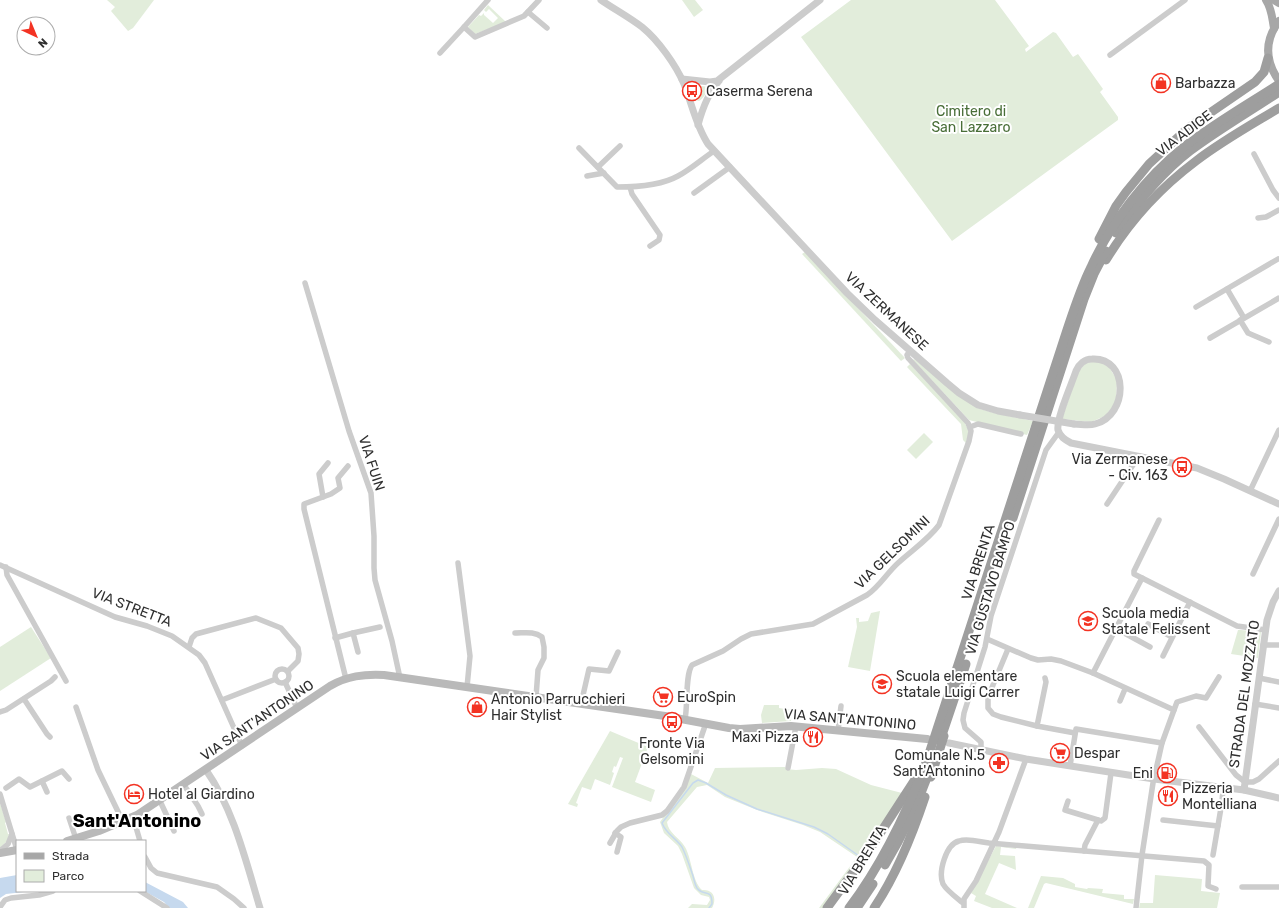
<svg xmlns="http://www.w3.org/2000/svg" width="1279" height="908" viewBox="0 0 1279 908" font-family="Rubik,sans-serif">
  <style>
    .green { fill: #e2eddb }
    .water { fill: #c6d9ee }
    .lines { fill: none; stroke-linecap: round; stroke-linejoin: round }
    .stream { stroke: #c6d9ee; stroke-width: 1.5 }
    .minor { stroke: #ccc; stroke-width: 5.5 }
    .tertiary { stroke: #ccc; stroke-width: 7 }
    .secondary { stroke: #b9b9b9; stroke-width: 8 }
    .primary { stroke: #a7a7a7; stroke-width: 8 }
    .trunk { stroke: #9e9e9e; stroke-width: 9 }
    .tertiary-bridge { stroke: #ccc; stroke-width: 7 }
    .labels { text-anchor: middle; stroke-width: 4; stroke-linejoin: round; paint-order: stroke }
    .poi-label { font-size: 14px; fill: #2f2f2f; stroke: #fff; text-anchor: start }
    .park-label { font-size: 14px; fill: #496e38; stroke: #fff }
    .street-label { font-size: 14px; fill: #2f2f2f; stroke: #fff }
    .district-label { font-size: 18px; font-weight: bold; fill: #000; stroke: #fff }
  </style>
  <rect width="100%" height="100%" fill="#fff"/>
  <g class="green">
    <polygon points="107,0 154,0 133,28 128,31 111,11 115,7"/>
    <polygon points="682,0 695,0 703,10 694,17"/>
    <polygon points="851,0 995,0 1029,46 1025,49 1026,52 1053,32 1056,33 1073,57 1078,54 1103,89 1100,92 1118,117 1118,120 952,241 801,37"/>
    <polygon points="488,5 506,22 475,34 468,27 479,15 481,16 484,13 484,15 493,23 498,18 489,9 486,12 484,10"/>
    <path d="M695 85 708 87C708 91 703 99 699 101L696 100 692 87Z"/>
    <polygon points="805,252 905,358 901,361 802,254"/>
    <polygon points="914,359 980,409 994,413 1033,421 1027,435 969,420 913,360"/>
    <polygon points="1098,361 1109,367 1117,380 1116,403 1105,416 1091,422 1062,419 1078,372 1086,363"/>
    <polygon points="910,364 964,421 969,432 966,443 963,440 961,424 907,367"/>
    <polygon points="924,433 933,442 916,459 907,450"/>
    <polygon points="880,611 870,671 848,667 857,627 856,618 859,618 859,622 868,621 871,613"/>
    <polygon points="31,627 51,658 0,691 0,647"/>
    <polygon points="1238,630 1241,630 1261,632 1258,658 1231,654"/>
    <polygon points="764,705 779,705 779,708 792,710 791,721 762,723 761,715"/>
    <polygon points="610,731 648,747 635,782 655,790 651,802 612,787 623,758 620,757 616,767 614,766 612,772 614,773 610,785 595,779 591,790 582,787 576,803 578,804 577,807 568,804"/>
    <path d="M785 767 786 769 796 770 822 768 836 769 871 785 902 793 861 855 824 908H819L857 857 820 832 803 825 757 810 725 797 707 785 697 787 667 822C668 833 680 838 685 847 692 859 692 881 702 890 714 889 717 899 712 908H688L692 904 707 905 710 900 709 897 701 895 694 888 682 854 678 846 664 833 660 822 667 812 691 774 708 783 715 768Z"/>
    <polygon points="0,803 6,822 5,823 8,834 9,834 8,840 0,848"/>
    <polygon points="996,846 1016,848 1016,849 1001,847 1000,855 1015,856 1016,870 999,863 985,894 1017,908 992,908 974,901 976,896 971,893"/>
    <polygon points="1155,875 1202,879 1201,891 1220,893 1217,908 1139,908 1140,903 1153,903"/>
    <polygon points="1041,876 1063,878 1075,884 1075,887 1087,889 1088,888 1103,889 1102,893 1124,895 1124,899 1134,899 1133,904 1046,883 1044,884 1034,908 1028,908"/>
  </g>
  <g class="water">
    <polygon points="17,875 17,891 33,891 6,894 0,898 0,878"/>
    <polygon points="145,882 183,902 188,908 169,908 164,902 144,891 145,891"/>
  </g>
  <g class="lines">
    <path class="stream" d="M709 908 712 904C712 887 703 897 697 888 694 883 694 878 692 873 689 864 686 855 682 847 676 838 666 834 662 823L693 783 698 780 706 783 726 795 757 809 814 827 828 834 859 856"/>
    <g class="minor">
      <polyline points="488,0 464,27 475,37 524,16 539,0"/>
      <polyline points="528,12 547,28"/>
      <polyline points="440,53 464,27"/>
      <polyline points="1110,55 1185,0"/>
      <path d="M579 148 617 187C635 187 662 185 678 176 691 169 702 159 714 151"/>
      <polyline points="1254,154 1273,190 1279,198"/>
      <polyline points="598,167 620,146"/>
      <polyline points="587,176 604,173"/>
      <polyline points="630,187 632,194 660,235 659,240 650,246"/>
      <polyline points="694,193 730,167"/>
      <polyline points="1258,218 1266,217 1279,210"/>
      <polyline points="305,283 349,431 371,493 374,536 374,568 375,580 392,641 400,678"/>
      <polyline points="1227,289 1244,318"/>
      <polyline points="1196,307 1278,259"/>
      <polyline points="1240,320 1248,333 1269,342"/>
      <polyline points="1210,338 1279,298"/>
      <polyline points="970,427 978,424 1021,434"/>
      <polyline points="1250,491 1279,430"/>
      <polyline points="323,497 319,474 328,463"/>
      <polyline points="1107,504 1139,456"/>
      <polyline points="458,563 470,656 467,687"/>
      <polyline points="0,565 115,617 147,626 172,636 199,655 205,663 242,746"/>
      <polyline points="6,567 7,575 66,681"/>
      <polyline points="1253,574 1279,519"/>
      <polyline points="1142,578 1237,626 1266,630"/>
      <polyline points="1148,624 1172,637"/>
      <polyline points="1117,629 1150,647"/>
      <polyline points="353,633 380,627"/>
      <path d="M515 633C525 633 534 631 542 637L544 647V658L538 670 536 697"/>
      <polyline points="335,638 353,633 358,652"/>
      <polyline points="987,639 1031,658 1038,660 1051,659 1061,661 1093,673 1174,710 1162,743 1153,783 1142,855 1136,908"/>
      <polyline points="1263,645 1279,645"/>
      <polyline points="189,647 192,638 196,634 256,618 281,628 298,648 299,654 298,661 288,671"/>
      <polyline points="1008,649 988,697 988,708 993,714 1001,717 1037,726"/>
      <polyline points="1163,656 1190,602"/>
      <circle cx="282" cy="676" r="7"/>
      <polyline points="1093,673 1142,578 1134,574 1134,571 1159,520"/>
      <polyline points="1045,678 1046,682 1037,726 1075,733"/>
      <polyline points="1259,678 1279,682"/>
      <polyline points="346,679 304,509 304,504 331,494 340,488 338,478 348,466"/>
      <polyline points="285,682 297,708"/>
      <polyline points="24,699 47,734 50,737"/>
      <polyline points="222,700 276,679"/>
      <polyline points="1120,701 1125,689"/>
      <polyline points="581,704 589,669 609,671 618,652"/>
      <polyline points="1255,704 1279,708"/>
      <polyline points="76,707 98,770 123,822"/>
      <polyline points="1174,710 1177,702 1196,696 1206,698 1219,677"/>
      <polyline points="0,712 6,710 51,681 55,677"/>
      <path d="M685 719C688 705 685 675 692 665L723 651 741 639 751 634 813 624 867 595C879 587 887 573 898 563 912 550 928 540 939 525L969 441 971 431 968 423 908 358 907 355 910 351"/>
      <polyline points="1199,727 1236,775 1245,782 1253,782 1259,779 1279,761"/>
      <polyline points="838,731 841,706"/>
      <polyline points="981,749 981,742 965,728 963,720 964,713 985,647 991,616 1046,450 1059,432"/>
      <polyline points="1070,766 1076,729 1162,743"/>
      <polyline points="788,768 796,726"/>
      <polyline points="42,781 47,792"/>
      <polyline points="184,785 198,806 202,814"/>
      <polyline points="6,788 19,779 30,787 62,771 69,779"/>
      <polyline points="0,794 17,850"/>
      <polyline points="160,801 174,831"/>
      <polyline points="1068,801 1065,810 1098,820"/>
      <polyline points="133,817 140,841"/>
      <polyline points="69,818 76,839"/>
      <polyline points="1163,820 1218,826"/>
      <polyline points="615,833 621,837 617,852"/>
      <polyline points="610,843 617,831 621,827 630,823 662,815 667,811 684,787 706,723"/>
      <polyline points="0,851 8,844 12,834"/>
      <polyline points="1084,851 1085,845 1098,820 1101,821 1105,818 1111,773"/>
      <polyline points="1213,855 1222,802 1223,788"/>
      <polyline points="145,857 151,868 157,873 217,887 234,899 244,908"/>
      <polyline points="1242,887 1279,887"/>
      <polyline points="140,891 167,908"/>
      <path d="M963 903C957 898 947 891 943 884 938 872 946 844 959 841 968 838 980 842 989 843L1204 861 1209 865 1208 886 1216 889"/>
      <polyline points="0,907 5,900 11,898 39,895 53,891"/>
      <polyline points="964,908 964,899 976,881 999,832 1026,759"/>
    </g>
    <g class="tertiary">
      <path d="M601 0C614 9 629 17 642 27 658 40 676 65 684 84 692 104 696 126 708 144L847 293 875 320 947 383 959 393 978 405 998 411 1020 415"/>
      <polyline points="682,79 710,82 717,81 820,0"/>
      <path d="M698 125C702 110 708 93 719 81"/>
      <path d="M1074 424C1081 424 1088 426 1095 424 1129 415 1129 357 1092 359 1085 359 1079 364 1076 371 1072 383 1056 419 1058 430 1060 437 1065 440 1071 443L1197 468 1224 479 1279 504"/>
      <polyline points="949,743 1026,759 1154,779 1244,790 1279,798"/>
      <path d="M206 770C234 810 246 862 260 908"/>
      <polyline points="1244,790 1267,620 1273,602 1279,591"/>
    </g>
    <g class="secondary">
      <path d="M67 841 99 831 137 815 330 686C347 676 364 674 384 675L665 716 729 728 740 729 791 726 927 739"/>
      <polyline points="0,853 17,850"/>
    </g>
    <g class="primary">
      <path d="M1266 0C1272 9 1272 18 1274 28"/>
      <polyline points="1274,0 1279,3"/>
      <path d="M1279 21C1264 41 1265 61 1279 81"/>
    </g>
    <g class="trunk">
      <path d="M1116 233C1137 203 1160 174 1190 151 1218 130 1249 112 1279 92"/>
      <polyline points="1099,239 1116,206 1126,192 1149,164 1188,128 1255,82 1264,72 1268,58"/>
      <path d="M1106 260C1129 222 1160 188 1196 161 1222 141 1251 125 1279 108"/>
      <polyline points="1013,518 1084,299 1094,274 1106,251"/>
      <polyline points="940,741 966,664"/>
      <polyline points="931,777 944,736"/>
      <path d="M885 865C903 835 918 803 930 770"/>
      <polyline points="827,908 868,852 916,778"/>
      <path d="M849 908C883 863 907 812 927 760L1067 330C1074 309 1081 287 1091 267 1112 221 1145 178 1185 146 1215 123 1248 104 1279 84"/>
      <polyline points="857,908 873,884"/>
      <path d="M874 908C897 874 912 836 925 797"/>
    </g>
    <polyline class="tertiary-bridge" points="1020,415 1074,424"/>
  </g>
  <defs>
    <g id="shop-ring" transform="scale(1)"><circle r="9.5" fill="#fff" stroke="#f33323" stroke-width="1.5"/><path d="M-5-2.5h2.3a2.7 3.5 0 0 1 5.4 0H5L5.5 6h-11ZM-1.5-2.5h3a1.5 2.3 0 0 0-3 0Z" fill="#f33323"/></g>
    <g id="bus-ring" transform="scale(1)"><circle r="9.5" fill="#fff" stroke="#f33323" stroke-width="1.5"/><path d="M-5-6H5V4H4V6H2V4H-2V6H-4V4H-5ZM-3.5-4V0h7V-4ZM-3.5 1.2v1.5H-2V1.2ZM2 1.2v1.5H3.5V1.2Z" fill="#f33323"/></g>
    <g id="school-ring" transform="scale(1)"><circle r="9.5" fill="#fff" stroke="#f33323" stroke-width="1.5"/><path d="M0-5L7-2L0 1L-7-2ZM-4 1L0 2.5L4 1V4Q0 6-4 4Z" fill="#f33323"/></g>
    <g id="supermarket-ring" transform="scale(1)"><circle r="9.5" fill="#fff" stroke="#f33323" stroke-width="1.5"/><path d="M-6-5.5h2.5l.6 2H6L4.5 2H-2.5L-4.4-4H-6ZM-1.5 3.2a1.3 1.3 0 1 0 .1 0ZM3 3.2a1.3 1.3 0 1 0 .1 0Z" fill="#f33323"/></g>
    <g id="restaurant-ring" transform="scale(1)"><circle r="9.5" fill="#fff" stroke="#f33323" stroke-width="1.5"/><path d="M-5-6h1v4h1v-4h1v4h1v-4h1v5L-1.5 .5V6h-2V.5L-5-1ZM5-6V6H3V1.5H1.5Q1.5-4 5-6Z" fill="#f33323"/></g>
    <g id="pharmacy-ring" transform="scale(1)"><circle r="9.5" fill="#fff" stroke="#f33323" stroke-width="1.5"/><path d="M-2-6h4v4h4v4h-4v4h-4v-4h-4v-4h4Z" fill="#f33323"/></g>
    <g id="fuel-ring" transform="scale(1)"><circle r="9.5" fill="#fff" stroke="#f33323" stroke-width="1.5"/><path d="M-5.5-6h7V0h2V4h1.3V-2.5L3-4.5l.8-.8L6-3V5H2.5V1h-1V6h-7ZM-4.2-4.7v3.2H.2V-4.7Z" fill="#f33323"/></g>
    <g id="hotel-ring" transform="scale(1)"><circle r="9.5" fill="#fff" stroke="#f33323" stroke-width="1.5"/><path d="M-6-4.5h1.5V1H6V5H4.5V3h-9V5H-6ZM-4 0a1.8 1.8 0 1 1 3.6 0ZM.5 0V-2.5h3Q6-2.5 6 0Z" fill="#f33323"/></g>
  </defs>
  <g fill-rule="evenodd">
    <use href="#shop-ring" x="1161" y="83"/>
    <use href="#bus-ring" x="692" y="91"/>
    <use href="#bus-ring" x="1182" y="467"/>
    <use href="#school-ring" x="1088" y="621"/>
    <use href="#school-ring" x="882" y="684"/>
    <use href="#supermarket-ring" x="663" y="697"/>
    <use href="#shop-ring" x="477" y="707"/>
    <use href="#bus-ring" x="672" y="722"/>
    <use href="#restaurant-ring" x="813" y="737"/>
    <use href="#supermarket-ring" x="1060" y="753"/>
    <use href="#pharmacy-ring" x="999" y="763"/>
    <use href="#fuel-ring" x="1167" y="773"/>
    <use href="#hotel-ring" x="134" y="794"/>
    <use href="#restaurant-ring" x="1168" y="796"/>
  </g>
  <g class="labels">
    <g class="poi-label">
      <text x="1175" y="88">Barbazza</text>
      <text x="706" y="96">Caserma Serena</text>
      <text x="1168" y="464" text-anchor="end">Via Zermanese<tspan x="1168" dy="16">- Civ. 163</tspan></text>
      <text x="1102" y="618">Scuola media<tspan x="1102" dy="16">Statale Felissent</tspan></text>
      <text x="896" y="681">Scuola elementare<tspan x="896" dy="16">statale Luigi Carrer</tspan></text>
      <text x="677" y="702">EuroSpin</text>
      <text x="491" y="704">Antonio Parrucchieri<tspan x="491" dy="16">Hair Stylist</tspan></text>
      <text x="799" y="742" text-anchor="end">Maxi Pizza</text>
      <text x="672" y="748" text-anchor="middle">Fronte Via<tspan x="672" dy="16">Gelsomini</tspan></text>
      <text x="1074" y="758">Despar</text>
      <text x="985" y="760" text-anchor="end">Comunale N.5<tspan x="985" dy="16">Sant'Antonino</tspan></text>
      <text x="1153" y="778" text-anchor="end">Eni</text>
      <text x="1182" y="793">Pizzeria<tspan x="1182" dy="16">Montelliana</tspan></text>
      <text x="148" y="799">Hotel al Giardino</text>
    </g>
    <g class="park-label">
      <text x="971" y="116">Cimitero di<tspan x="971" dy="16">San Lazzaro</tspan></text>
    </g>
    <g class="street-label">
      <text transform="translate(1184 133) rotate(-37)" y="5">VIA ADIGE</text>
      <text transform="translate(887 311) rotate(43)" y="5">VIA ZERMANESE</text>
      <text transform="translate(372 463) rotate(72)" y="5">VIA FUIN</text>
      <text transform="translate(892 552) rotate(-44)" y="5">VIA GELSOMINI</text>
      <text transform="translate(978 562) rotate(-72)" y="5">VIA BRENTA</text>
      <text transform="translate(990 588) rotate(-73)" y="5">VIA GUSTAVO BAMPO</text>
      <text transform="translate(132 607) rotate(21)" y="5">VIA STRETTA</text>
      <text transform="translate(1244 694) rotate(-82)" y="5">STRADA DEL MOZZATO</text>
      <text transform="translate(850 719) rotate(5)" y="5">VIA SANT'ANTONINO</text>
      <text transform="translate(257 720) rotate(-34)" y="5">VIA SANT'ANTONINO</text>
      <text transform="translate(862 860) rotate(-59)" y="5">VIA BRENTA</text>
    </g>
    <g class="district-label">
      <text x="137" y="827">Sant'Antonino</text>
    </g>
  </g>
  <rect x="16" y="840" width="130" height="52" fill="#ffffff" stroke="#acacac"/>
  <rect x="24" y="853" width="20" height="6" fill="#a7a7a7" stroke="#acacac"/>
  <text x="52" y="860" font-size="12" fill="#2f2f2f">Strada</text>
  <rect x="24" y="870" width="20" height="12" fill="#e2eddb" stroke="#acacac"/>
  <text x="52" y="880" font-size="12" fill="#2f2f2f">Parco</text>
  <g transform="translate(36 36) rotate(136)"><circle r="19" fill="#ffffff" stroke="#acacac"/>
  <path d="M0-3L7 15L0 10L-7 15Z" fill="#f33323"/>
  <text y="-6" font-size="11" font-weight="bold" text-anchor="middle" fill="#2f2f2f">N</text>
  </g>
</svg>
